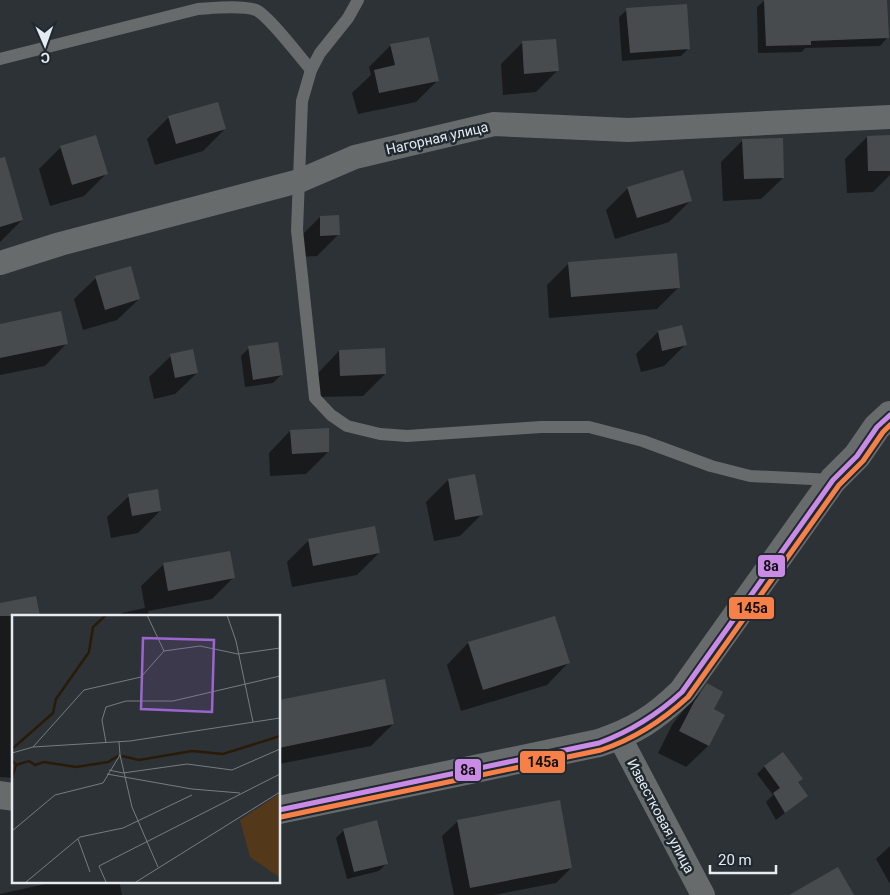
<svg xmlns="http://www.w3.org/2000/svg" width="890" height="895" viewBox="0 0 890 895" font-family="Roboto,sans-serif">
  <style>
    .shadow { fill: #0007 }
    .building { fill: #474b4e }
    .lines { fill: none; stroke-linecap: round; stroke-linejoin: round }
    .service { stroke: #686b6c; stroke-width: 12 }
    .minor { stroke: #686b6c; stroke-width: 24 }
    .tertiary { stroke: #686b6c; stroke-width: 28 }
    .bus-1-casing { stroke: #20292f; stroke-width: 9 }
    .bus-2-casing { stroke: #20292f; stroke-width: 9 }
    .bus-1 { stroke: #ca8be6; stroke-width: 5 }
    .bus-2 { stroke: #f78048; stroke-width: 5 }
    .labels { text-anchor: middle; stroke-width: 5; stroke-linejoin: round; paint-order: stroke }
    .street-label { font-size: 14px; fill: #e5ebf0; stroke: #20292f }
    .inset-river { fill: none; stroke: #2a1b09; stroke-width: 2.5 }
    .inset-road { fill: none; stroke: #777c80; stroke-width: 1 }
    .view { fill: #9b65ce; fill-opacity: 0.15; stroke: #9b65ce; stroke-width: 2.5 }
    .inset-edge { fill: none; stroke: #e5ebf0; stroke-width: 2.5 }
    .line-badge { stroke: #20292f; stroke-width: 2 }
    .pale-badge-label { font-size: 14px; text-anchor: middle; font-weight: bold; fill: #111 }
  </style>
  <rect width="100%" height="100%" fill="#2d3236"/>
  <g class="shadow">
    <polygon points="765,0 886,0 887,38 880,46 805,48 802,52 758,53 757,7"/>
    <polygon points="627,10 689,48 681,56 622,61 619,17"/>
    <polygon points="428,38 437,81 416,102 358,114 352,93 371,75 369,67 390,46"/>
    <polygon points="523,42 557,71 536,92 503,95 501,64"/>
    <polygon points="169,117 225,129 203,151 155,165 147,139"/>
    <polygon points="867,137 890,137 890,175 873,192 847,193 845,159"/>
    <polygon points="743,140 783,178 761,199 723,201 721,162"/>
    <polygon points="61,147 106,174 84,196 50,206 39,169"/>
    <polygon points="0,173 22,220 0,242"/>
    <polygon points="628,188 691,200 669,222 615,239 606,210"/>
    <polygon points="320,217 339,234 317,256 299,257 298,239"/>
    <polygon points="569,263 679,287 657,309 549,318 547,285"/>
    <polygon points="96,278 139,299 117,320 83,330 74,299"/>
    <polygon points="0,326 66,344 45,366 0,375"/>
    <polygon points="681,326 686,344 664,366 641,372 636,354 658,332"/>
    <polygon points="249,348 281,375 273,383 245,387 241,356"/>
    <polygon points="339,351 385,374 363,396 318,397 318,373"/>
    <polygon points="171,356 197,373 175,394 154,399 149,377"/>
    <polygon points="290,431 328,452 306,474 270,476 269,453"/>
    <polygon points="448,480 482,514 460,536 434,541 426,502"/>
    <polygon points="129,496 160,511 138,533 111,538 107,517"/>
    <polygon points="309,540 379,553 357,575 292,587 287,562"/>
    <polygon points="229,552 234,577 212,599 148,611 149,616 119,616 122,613 145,608 141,586 163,565"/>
    <polygon points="35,597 39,616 14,616 14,778 0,777 0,604"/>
    <polygon points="468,643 568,663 547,685 461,711 447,665"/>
    <polygon points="384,680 393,724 371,746 279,764 279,701"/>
    <polygon points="708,685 712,710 708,746 686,767 658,753 672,725 686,707"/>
    <polygon points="765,766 806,796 776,820 766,802 773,795 757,774"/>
    <polygon points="458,821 571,868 556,883 494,895 454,895 442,836"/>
    <polygon points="344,830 387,863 379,871 347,879 336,838"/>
    <polygon points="890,846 890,884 876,859"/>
    <polygon points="59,881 119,881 122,895 0,895 0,894"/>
  </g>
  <g class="building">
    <polygon points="764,0 887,0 889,38 811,41 811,45 766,46"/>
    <polygon points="687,4 690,49 630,53 626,8"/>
    <polygon points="429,37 439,81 379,93 374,70 395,65 390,44"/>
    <polygon points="556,39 559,71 524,74 522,41"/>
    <polygon points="218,102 226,129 176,144 168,116"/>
    <polygon points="96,135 108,174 72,185 60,146"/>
    <polygon points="890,135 890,171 868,171 867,136"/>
    <polygon points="783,138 784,178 744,179 742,139"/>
    <polygon points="5,157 23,220 0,227 0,158"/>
    <polygon points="683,170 692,201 637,218 627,187"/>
    <polygon points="339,215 340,235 320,236 320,216"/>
    <polygon points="677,253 680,288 571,297 568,262"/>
    <polygon points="131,266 140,299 105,310 95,276"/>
    <polygon points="61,311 68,344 0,358 0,324"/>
    <polygon points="682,325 687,345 662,351 658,331"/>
    <polygon points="278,342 283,375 253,380 248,346"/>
    <polygon points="385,348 386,374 340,376 339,350"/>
    <polygon points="193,349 198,373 175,378 170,354"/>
    <polygon points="329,428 329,452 292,454 290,430"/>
    <polygon points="475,474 483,515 455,520 448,479"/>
    <polygon points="158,489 161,511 132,516 128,494"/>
    <polygon points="375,526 380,553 313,566 308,539"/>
    <polygon points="230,551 235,578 168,591 163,563"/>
    <polygon points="36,596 40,616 0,616 0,603"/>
    <polygon points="555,616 570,663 483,690 468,642"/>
    <polygon points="385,679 394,724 279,748 279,700"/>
    <polygon points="707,683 723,692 714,709 725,715 709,746 679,731 694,702"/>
    <polygon points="783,752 803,779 798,782 808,796 785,813 773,793 780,788 764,766"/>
    <polygon points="560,800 572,868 470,888 457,820"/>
    <polygon points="377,820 388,864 354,872 343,829"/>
    <polygon points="838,867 854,895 789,895"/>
  </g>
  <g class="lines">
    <g class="service">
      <polyline points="358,0 348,18 320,53 311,70 302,101 297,230 315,398 331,415 347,426 380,434 407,436 541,427 589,427 643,441 711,466 750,476 833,480"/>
      <path d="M0 59 198 9C214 8 241 5 256 10 268 15 301 58 311 70"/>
    </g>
    <g class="minor">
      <polyline points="0,263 60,244 299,181 355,157 494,124 628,130 890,117"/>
      <polyline points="619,736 703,895"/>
    </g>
    <g class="tertiary">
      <polyline points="0,795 14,797"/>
      <path d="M279 810 599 743C635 731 655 718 682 692L833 480 857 456 877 427 890 415"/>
    </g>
    <g class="bus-1-casing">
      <path id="bus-1" d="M279 810 599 743C631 731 657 715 682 692L833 480 857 456 877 427 890 415"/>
    </g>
    <g class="bus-2-casing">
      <path id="bus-2" d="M281 817 601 750C634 739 662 721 688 697L839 485 863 461 883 432 890 425"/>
    </g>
    <use href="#bus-1" class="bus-1"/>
    <use href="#bus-2" class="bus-2"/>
  </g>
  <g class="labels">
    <g class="street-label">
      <text transform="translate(437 138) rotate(-13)" y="5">Нагорная улица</text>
      <text transform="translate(661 816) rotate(62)" y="5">Известковая улица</text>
    </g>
  </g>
  <g transform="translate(12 615)">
    <rect width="268" height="268" fill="#2d3236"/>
    <path d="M267 179V262L238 242 228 205Z" fill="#533919"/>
    <path class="inset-river" d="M0 134 41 98 44 84 77 37 81 12 94 0M110 141 127 145 180 136 211 139 268 121M0 145 4 150 0 163M4 150 17 146 23 150 32 147 64 152 96 147 106 141"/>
    <path class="inset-road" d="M135 0 152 36M215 0 224 26 241 107M94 128 90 105 94 92 114 86H161L268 61M21 132 72 75 129 62 152 36 188 31 226 39 268 33M0 138 21 132 118 126 268 103M108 140 120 192 146 252M97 155 111 158 175 149 220 155 268 134M95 159 180 174 228 178M0 216 43 180 91 168 108 140 107 127M66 224 78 257M14 267 68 222 111 213 180 180M94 267 87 251 268 159M124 267 268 177"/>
    <path class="view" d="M131 23 202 25 200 97 129 94Z"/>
    <rect width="268" height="268" class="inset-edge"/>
  </g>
  <g class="line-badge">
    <rect x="757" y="554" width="29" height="24" rx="5" fill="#ca8be6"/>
    <rect x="728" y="596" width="47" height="24" rx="5" fill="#f78048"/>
    <rect x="519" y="750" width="47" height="24" rx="5" fill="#f78048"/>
    <rect x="454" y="758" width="28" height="24" rx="5" fill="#ca8be6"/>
  </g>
  <g class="pale-badge-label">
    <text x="771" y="571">8а</text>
    <text x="752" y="613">145а</text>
    <text x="543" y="767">145а</text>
    <text x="468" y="775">8а</text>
  </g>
  <g transform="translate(45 45) rotate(178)" stroke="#20292f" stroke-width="4" paint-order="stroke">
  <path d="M0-4L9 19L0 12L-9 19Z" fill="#e5ebf0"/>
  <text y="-8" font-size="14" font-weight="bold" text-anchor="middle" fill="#e5ebf0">С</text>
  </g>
  <path d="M710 865v8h66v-8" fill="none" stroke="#e5ebf0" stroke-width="2.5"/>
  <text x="718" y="865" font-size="15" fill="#e5ebf0" stroke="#20292f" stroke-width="4" paint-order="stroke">20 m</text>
</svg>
